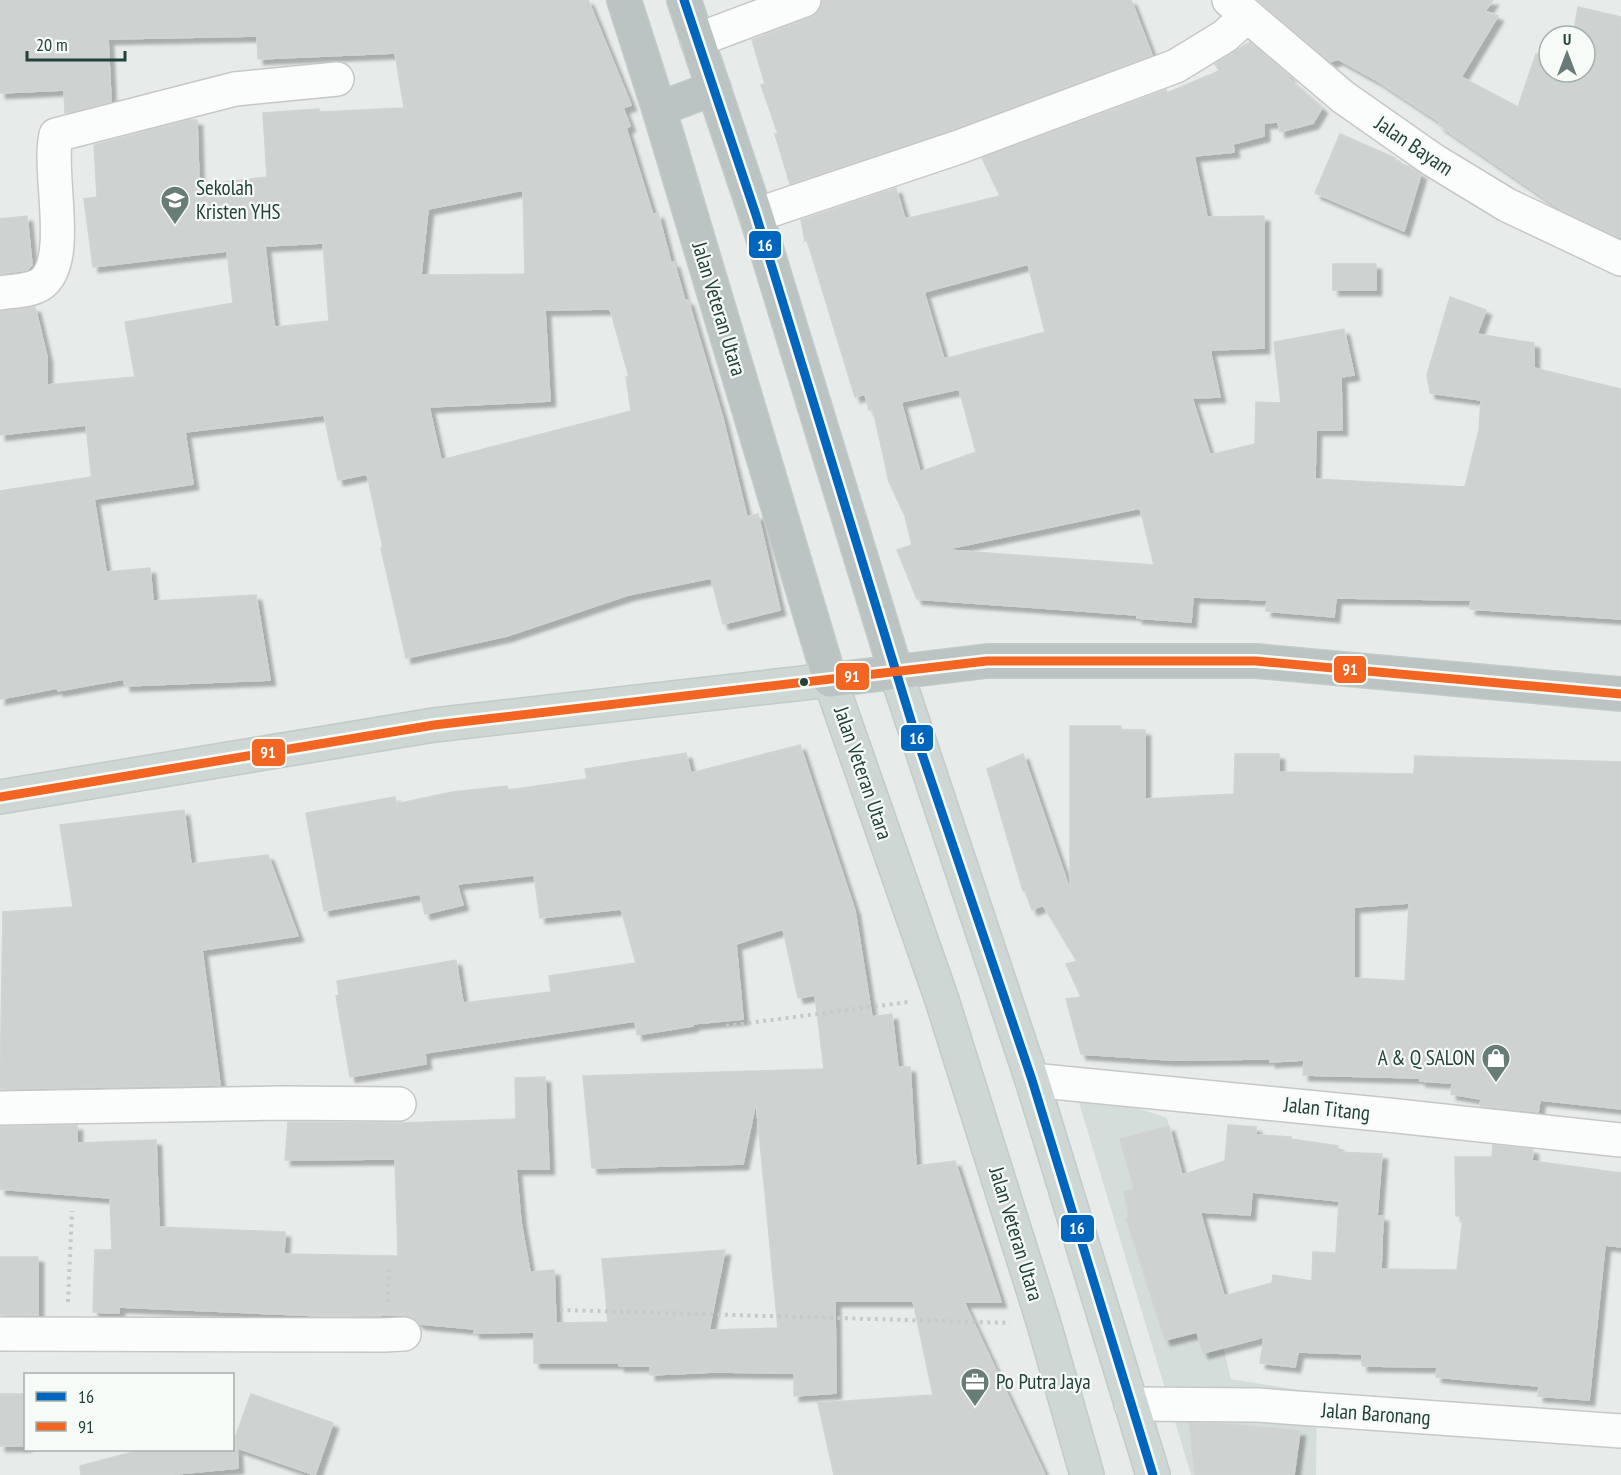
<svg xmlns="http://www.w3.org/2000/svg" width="1621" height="1475" viewBox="0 0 1621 1475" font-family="'PT Sans Narrow',sans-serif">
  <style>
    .built { fill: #d5ddda }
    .building { fill: #ced3d1; stroke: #d0d5d3; stroke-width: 1.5; fill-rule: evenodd; filter: url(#shadow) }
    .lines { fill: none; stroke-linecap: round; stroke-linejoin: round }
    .minor-casing { stroke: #c4c9c7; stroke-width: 36 }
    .major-casing { stroke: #c2cbc9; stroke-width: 36 }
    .highway-casing { stroke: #c2cbc9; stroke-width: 36 }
    .path { stroke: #c2ccca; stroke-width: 4; stroke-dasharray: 3 4.5; stroke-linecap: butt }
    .minor { stroke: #fbfcfc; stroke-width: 33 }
    .major { stroke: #cfd7d5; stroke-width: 33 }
    .highway { stroke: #bbc4c2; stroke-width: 33 }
    .bus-1-casing { stroke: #f6fbf8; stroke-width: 14 }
    .bus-2-casing { stroke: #f6fbf8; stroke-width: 14 }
    .bus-1 { stroke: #0065bd; stroke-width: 9 }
    .bus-2 { stroke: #f26522; stroke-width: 9 }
    .bus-dot { fill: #23413a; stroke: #f6fbf8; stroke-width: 2 }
    .labels { text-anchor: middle; stroke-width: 4.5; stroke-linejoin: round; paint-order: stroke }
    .street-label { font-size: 21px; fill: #23413a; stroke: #f6fbf8 }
    .poi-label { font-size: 21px; fill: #23413a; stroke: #f6fbf8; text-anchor: start }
    .line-badge { stroke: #f6fbf8; stroke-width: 2 }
    .badge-label { font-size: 16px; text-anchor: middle; font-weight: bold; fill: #fff }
  </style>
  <defs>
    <filter id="shadow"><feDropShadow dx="5.5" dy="5.5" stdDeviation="1.5" flood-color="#0004"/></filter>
  </defs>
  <rect width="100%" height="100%" fill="#e7ecea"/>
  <polygon class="built" points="1074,1086 1167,1118 1231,1379 1317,1393 1316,1475 1191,1475"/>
  <g class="building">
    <path d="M0 0H588L631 105 623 108 630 126 626 128 653 215 658 213 671 263 674 262 685 301 688 300 723 419 747 517 758 514 780 610 723 624 711 578 628 595 507 636 406 658 381 548H383L367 474 338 480 324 415 185 432 193 484 94 499 106 572 150 568 153 601 256 595 270 680 125 686 124 679 58 691 57 688 0 699V491L91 477 92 482 86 425 0 435V311L35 307 47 357V385L135 377 125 322 233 303 227 251 93 267 84 199 97 197 94 145 189 120H197L199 185 267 177 263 113 319 109V112L404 108 395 53 258 59 257 36 108 39 111 102 65 113 64 90 0 93ZM523 190 525 274 421 275 428 209ZM323 243 329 321 276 327 274 325 265 246ZM610 309 629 377H626L631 411 441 460 429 407 550 401 545 310Z"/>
    <polygon points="822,0 1131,0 1152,55 953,129 790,184 775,134 778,134 761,85 765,84 752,40 811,17 819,11"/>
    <polygon points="1258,0 1493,0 1485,11 1498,16 1461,77 1518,107 1536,54 1549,57 1549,72 1585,72 1585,36 1573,36 1578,7 1621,17 1621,238 1562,210 1439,125 1440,122 1378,81 1338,59 1330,62"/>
    <path d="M1250 42 1289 76 1287 77 1322 108 1313 123 1280 132 1278 122 1264 123V136L1233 144 1234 152 1194 156 1207 217 1264 216V348L1210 350 1220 397 1192 398 1210 455 1255 444 1256 402 1281 403 1274 342 1344 329 1354 375 1341 377 1342 430H1316L1315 479 1465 487 1479 430 1481 400 1430 393 1427 375 1450 297 1486 310 1477 334 1534 343V368L1621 389V619L1470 609 1471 600 1336 598 1334 617 1266 611 1267 600 1193 597 1191 622 1137 618V615L917 599 897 550 912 545 905 516 889 482 873 409 869 410 865 394 855 397 807 240 805 241 801 220 896 188 905 219 1000 196 982 158 1166 90 1167 93 1219 71 1215 64ZM1028 264 1045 332 944 359 924 292ZM959 389 976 452 920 472 901 402ZM1140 508 1154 565 947 550V549Z"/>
    <polygon points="1340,134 1395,158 1394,161 1410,167 1421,174 1404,231 1315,193"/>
    <polygon points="27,216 32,265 27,270 0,274 0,219"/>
    <rect x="1333" y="264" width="43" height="26"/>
    <path d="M1070 726H1121V730H1145V799L1234 794 1235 754H1279V772L1414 774 1415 756 1621 762V1109L1540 1100 1538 1112 1480 1106 1481 1099 1451 1094 1452 1083 1420 1081V1078L1303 1075 1304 1060 1270 1062V1059L1171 1060 1081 1054 1066 999 1081 997 1066 964 1077 961 1043 905 1032 910 1025 890 1023 891 987 769 1023 754 1070 890ZM1409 903 1405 981 1354 978V907Z"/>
    <polygon points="800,745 855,911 872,1017 892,1014 898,1067 910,1067 916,1166 955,1161 1001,1302 964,1302 1045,1475 834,1475 818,1403 933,1395 913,1301 835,1301 836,1393 794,1396 794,1373 715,1372 650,1375 650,1366 619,1366 619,1363 534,1363 534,1332 474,1333 475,1329 420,1324 413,1318 404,1315 324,1316 119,1307 119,1313 93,1312 95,1250 112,1250 110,1198 0,1189 0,1127 77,1125 77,1143 156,1140 159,1227 285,1232 284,1254 398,1256 395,1159 285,1160 288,1122 399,1123 516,1119 515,1078 545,1077 549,1169 516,1169 521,1222 530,1272 554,1270 556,1323 608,1322 602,1259 725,1250 709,1330 778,1328 756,1101 743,1164 592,1168 583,1076 824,1069 815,995 798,998 783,929 736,944 743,1019 692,1024 693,1026 637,1035 635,1021 425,1053 426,1064 350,1077 336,996 339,995 337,981 456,960 463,1003 551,992 549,976 636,963 621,909 540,918 534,875 457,884 463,905 425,914 420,894 324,911 306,813 395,797 396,804 452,792 507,786 508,790 587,779 585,769 686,753 691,773"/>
    <polygon points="184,810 191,864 268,855 298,936 202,950 220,1085 0,1089 3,912 73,907 60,825"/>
    <path d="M1228 1125 1256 1127V1135L1291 1137V1139L1338 1146V1152L1382 1154 1377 1216H1383L1381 1269 1457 1270 1463 1216H1456L1455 1157H1492L1493 1145 1533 1149 1532 1161 1621 1173V1247L1605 1245 1589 1400 1538 1396 1539 1386 1436 1377 1437 1367 1362 1366V1354L1298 1352 1295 1367 1260 1363 1264 1337 1203 1353 1197 1332 1165 1340 1126 1218 1129 1217 1124 1192 1134 1189 1120 1139 1169 1126 1182 1175 1225 1161ZM1252 1192 1339 1201 1336 1253 1313 1252 1312 1281 1273 1275 1272 1283 1224 1296 1200 1212 1250 1215Z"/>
    <rect x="0" y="1257" width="38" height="58"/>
    <rect x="0" y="1394" width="26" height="52"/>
    <polygon points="251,1394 333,1423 315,1475 232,1446"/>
    <polygon points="1189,1423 1229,1424 1300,1431 1294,1475 1195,1475"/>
    <polygon points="144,1449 237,1449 238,1468 165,1475 81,1475 80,1466"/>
  </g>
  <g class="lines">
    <g class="minor-casing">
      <g id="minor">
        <polyline points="1229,0 1343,97 1433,160 1507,205 1621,259"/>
        <polyline points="697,40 804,0"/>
        <polyline points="756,215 959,147 1176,66 1225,36 1247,16"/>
        <path d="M0 293C12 291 31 291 41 284 73 261 47 171 56 135L235 89 337 79"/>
        <polyline points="1032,1080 1388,1115 1621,1140"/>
        <polyline points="0,1108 280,1103 399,1104"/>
        <polyline points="0,1334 383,1335 404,1334"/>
        <polyline points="1131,1404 1257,1405 1621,1431"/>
      </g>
    </g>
    <g class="major-casing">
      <g id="major">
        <polyline points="896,672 1032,1080 1153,1475"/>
        <polyline points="0,797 434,725 830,680 941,997 1044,1324 1087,1475"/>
      </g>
    </g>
    <g class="highway-casing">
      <g id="highway">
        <polyline points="624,0 659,109 830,680 987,661 1256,661 1621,694"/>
        <polyline points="684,0 756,215 896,672"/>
        <polyline points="659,109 714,88"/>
      </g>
    </g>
    <g class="path">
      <polyline points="726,1026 908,1002"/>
      <polyline points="68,1302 72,1211"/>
      <polyline points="388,1302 389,1266"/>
      <polyline points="560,1310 1010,1323"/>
    </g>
    <use href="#minor" class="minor"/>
    <use href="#major" class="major"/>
    <use href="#highway" class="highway"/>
    <g class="bus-1-casing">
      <polyline id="bus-1" points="684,0 756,215 913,727 1032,1080 1153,1475"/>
    </g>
    <g class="bus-2-casing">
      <polyline id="bus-2" points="0,797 434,725 987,661 1256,661 1621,694"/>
    </g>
    <use href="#bus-1" class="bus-1"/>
    <use href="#bus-2" class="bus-2"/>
  </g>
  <defs>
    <g id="school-pin" transform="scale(1.5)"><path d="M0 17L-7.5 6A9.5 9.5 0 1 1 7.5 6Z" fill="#687d78" stroke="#f6fbf8"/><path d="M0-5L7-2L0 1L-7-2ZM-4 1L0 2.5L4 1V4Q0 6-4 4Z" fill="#fff"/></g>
    <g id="shop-pin" transform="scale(1.5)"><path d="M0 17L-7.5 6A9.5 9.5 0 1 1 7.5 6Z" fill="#687d78" stroke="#f6fbf8"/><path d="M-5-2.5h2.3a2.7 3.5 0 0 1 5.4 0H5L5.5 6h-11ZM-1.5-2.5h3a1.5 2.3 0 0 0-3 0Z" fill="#fff"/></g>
    <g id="office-pin" transform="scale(1.5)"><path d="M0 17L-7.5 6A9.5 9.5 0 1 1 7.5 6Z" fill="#687d78" stroke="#f6fbf8"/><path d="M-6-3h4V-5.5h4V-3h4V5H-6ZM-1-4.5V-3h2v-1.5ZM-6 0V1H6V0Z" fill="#fff"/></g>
  </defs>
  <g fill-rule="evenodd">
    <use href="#school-pin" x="175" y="200"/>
    <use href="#shop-pin" x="1496" y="1058"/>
    <use href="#office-pin" x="975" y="1382"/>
  </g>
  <circle class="bus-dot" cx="804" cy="682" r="5"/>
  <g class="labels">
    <g class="street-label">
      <text transform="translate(1414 146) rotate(34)" y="7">Jalan Bayam</text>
      <text transform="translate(719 309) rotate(73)" y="7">Jalan Veteran Utara</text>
      <text transform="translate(863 773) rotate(71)" y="7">Jalan Veteran Utara</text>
      <text transform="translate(1327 1109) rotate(6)" y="7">Jalan Titang</text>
      <text transform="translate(1016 1234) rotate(73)" y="7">Jalan Veteran Utara</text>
      <text transform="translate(1376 1414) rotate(4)" y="7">Jalan Baronang</text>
    </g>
    <g class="poi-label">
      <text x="196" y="195">Sekolah<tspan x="196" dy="24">Kristen YHS</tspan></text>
      <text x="1475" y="1065" text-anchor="end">A &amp; Q SALON</text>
      <text x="996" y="1389">Po Putra Jaya</text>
    </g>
  </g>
  <g class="line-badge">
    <rect x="748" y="230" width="34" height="29" rx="6" fill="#0065bd"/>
    <rect x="1333" y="655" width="34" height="29" rx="6" fill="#f26522"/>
    <rect x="835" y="662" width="35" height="29" rx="6" fill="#f26522"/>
    <rect x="900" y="724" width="34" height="28" rx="6" fill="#0065bd"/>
    <rect x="251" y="738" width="35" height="29" rx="6" fill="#f26522"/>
    <rect x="1060" y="1214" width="35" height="29" rx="6" fill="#0065bd"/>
  </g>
  <g class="badge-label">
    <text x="765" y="251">16</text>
    <text x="1350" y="675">91</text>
    <text x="852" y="682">91</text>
    <text x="917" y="744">16</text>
    <text x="268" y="758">91</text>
    <text x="1077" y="1234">16</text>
  </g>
  <rect x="24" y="1373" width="210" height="78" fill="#f6fbf8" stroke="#a2b1ac" stroke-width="1.5"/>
  <rect x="36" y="1392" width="30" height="9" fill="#0065bd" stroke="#a2b1ac" stroke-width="1.5"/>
  <text x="78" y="1403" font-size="18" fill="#23413a">16</text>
  <rect x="36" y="1422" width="30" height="9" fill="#f26522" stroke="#a2b1ac" stroke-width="1.5"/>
  <text x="78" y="1433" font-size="18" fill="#23413a">91</text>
  <g transform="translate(1567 54)"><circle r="28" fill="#f6fbf8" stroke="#a2b1ac" stroke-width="1.5"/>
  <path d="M0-4.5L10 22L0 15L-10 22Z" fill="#687d78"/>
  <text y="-9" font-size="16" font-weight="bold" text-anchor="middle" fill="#23413a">U</text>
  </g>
  <path d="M27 51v9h98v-9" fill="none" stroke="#23413a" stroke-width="3"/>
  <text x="36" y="51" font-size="18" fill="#23413a" stroke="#f6fbf8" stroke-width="4.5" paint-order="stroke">20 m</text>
</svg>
